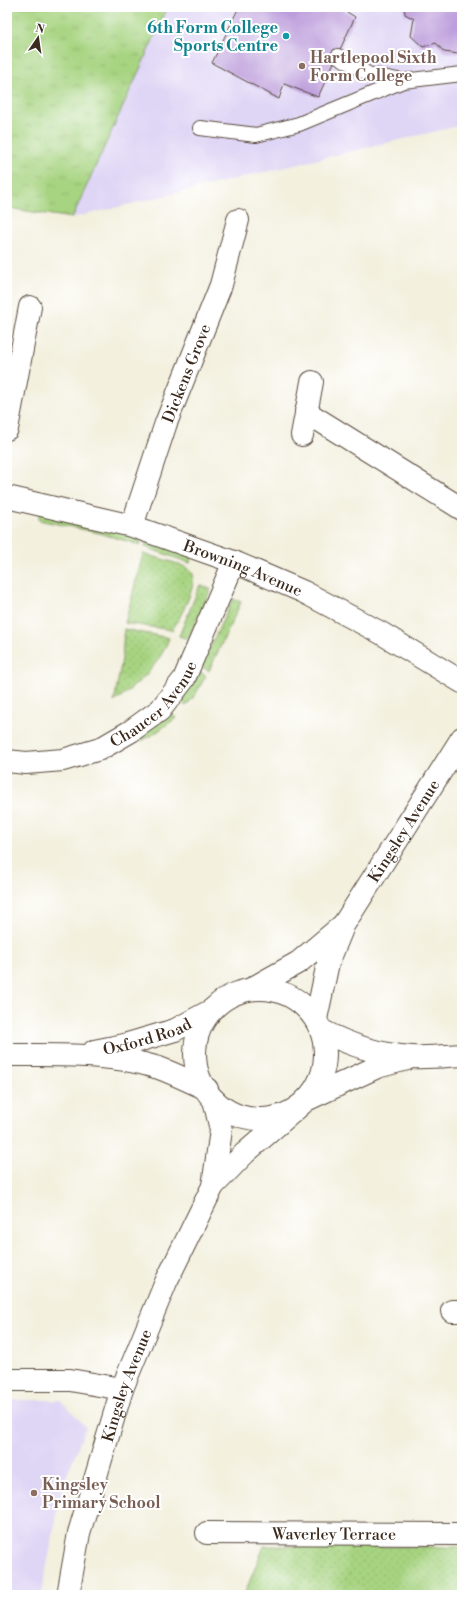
<svg xmlns="http://www.w3.org/2000/svg" width="469" height="1602" viewBox="0 0 469 1602" font-family="'Libre Bodoni',serif">
  <style>
    .built { fill: #dfd5f5 }
    .grass { fill: url(#grass-dots); stroke: #717f50 }
    .park { fill: url(#park-tufts); stroke: #717f50 }
    .building { fill: #bc9cdb }
    .lines { fill: none; stroke-linecap: round; stroke-linejoin: round }
    .service-casing { stroke: #57483b; stroke-width: 16 }
    .minor-casing { stroke: #57483b; stroke-width: 24 }
    .tertiary-casing { stroke: #57483b; stroke-width: 24 }
    .service { stroke: #fff; stroke-width: 14 }
    .minor { stroke: #fff; stroke-width: 22 }
    .tertiary { stroke: #fff; stroke-width: 22 }
    .culture-dot { fill: #0f9aa8; stroke: #fff; stroke-width: 1.5 }
    .education-dot { fill: #8d6e63; stroke: #fff; stroke-width: 1.5 }
    .labels { text-anchor: middle; stroke-width: 4; stroke-linejoin: round; paint-order: stroke }
    .culture-label { font-size: 16px; font-weight: bold; fill: #0d838f; stroke: #fff; text-anchor: end }
    .education-label { font-size: 16px; font-weight: bold; fill: #785e54; stroke: #fff; text-anchor: start }
    .street-label { font-size: 16px; fill: #3b2a1e; stroke: #fff }
  </style>
  <defs>
    <pattern id="grass-dots" width="8" height="8" patternUnits="userSpaceOnUse"><rect width="8" height="8" fill="#a7d481"/><path d="M2 2h.1M6 6h.1" fill="none" stroke="#91b66f" stroke-width="1.8" stroke-linecap="round"/></pattern>
    <pattern id="park-tufts" width="24" height="20" patternUnits="userSpaceOnUse"><rect width="24" height="20" fill="#a7d481"/><path d="M3 7l-1-3M5 7V3M7 7l1-3M15 17l-1-3M17 17v-4M19 17l1-3" fill="none" stroke="#91b66f"/></pattern>
  </defs>
  <rect width="100%" height="100%" fill="#fff"/>
  <filter id="ink" filterUnits="userSpaceOnUse"><feTurbulence type="fractalNoise" baseFrequency=".025" numOctaves="2"/><feDisplacementMap in="SourceGraphic" scale="8" xChannelSelector="R" yChannelSelector="G"/><feConvolveMatrix kernelMatrix="1 2 1 2 8 2 1 2 1" color-interpolation-filters="sRGB"/></filter>
  <filter id="wash" filterUnits="userSpaceOnUse"><feTurbulence type="fractalNoise" baseFrequency=".012" numOctaves="4" result="noise"/><feDisplacementMap in="SourceGraphic" scale="16" xChannelSelector="R" yChannelSelector="G"/><feGaussianBlur stdDeviation="0.9" result="paint"/><feColorMatrix in="noise" values="0 0 0 0 0 0 0 0 0 0 0 0 0 0 0 0 0 1.4 0 .05"/><feComposite in="paint" operator="in"/></filter>
  <g filter="url(#wash)">
    <rect width="100%" height="100%" fill="#f3f0de"/>
    <g class="built">
      <polygon points="168,7 462,7 462,125 72,218"/>
      <polygon points="7,1400 61,1400 86,1427 63,1485 41,1595 7,1595"/>
    </g>
    <g class="grass">
      <polygon points="40,509 141,534 140,545 99,533 39,520"/>
      <polygon points="148,537 193,553 190,563 145,547"/>
      <path d="M143 554C153 557 187 564 192 572 199 583 179 620 172 630L125 623Z"/>
      <polygon points="200,585 211,589 188,639 179,636"/>
      <polygon points="233,599 241,602 209,671 201,666"/>
      <path d="M124 629 169 638C159 667 137 684 114 702L122 659Z"/>
      <polygon points="199,671 206,676 195,695 186,706 179,700"/>
      <polygon points="169,711 176,718 151,736 141,741 138,735"/>
      <polygon points="264,1546 462,1547 462,1595 244,1595"/>
    </g>
    <polygon class="park" points="7,7 168,7 72,218 7,208"/>
    <g id="blocks">
      <g class="building">
        <polygon points="239,7 339,7 355,17 318,97 284,84 279,99 212,63"/>
        <polygon points="404,7 462,7 462,45 459,54 444,52 436,43 423,47 411,36 414,19 405,14"/>
      </g>
    </g>
  </g>
  <g filter="url(#ink)">
    <use href="#blocks" fill-opacity="0" stroke="#57483b" stroke-width="1"/>
    <g class="lines">
      <g class="service-casing">
        <g id="service">
          <polyline points="338,56 368,74 403,81"/>
          <polyline points="200,128 256,135 299,124 403,81 462,74"/>
        </g>
      </g>
      <g class="minor-casing">
        <g id="minor">
          <polyline points="306,412 462,509"/>
          <polyline points="7,429 30,307"/>
          <polyline points="302,435 312,382"/>
          <path id="s1" d="M7 497 132 526 234 562 304 592 381 633 462 682"/>
          <path id="s2" d="M132 526 166 423 221 285 238 220"/>
          <path id="s3" d="M7 761 26 763 63 760 100 749 131 731 160 710 184 679 234 562"/>
          <polyline points="213,1186 245,1153 296,1109"/>
          <polyline points="452,1311 462,1311"/>
          <polyline points="7,1380 70,1380 122,1389"/>
          <path id="s4" d="M207 1533 462 1534"/>
          <path id="s5" d="M68 1595 79 1533 122 1389 166 1282 213 1186 221 1130 214 1100"/>
        </g>
      </g>
      <g class="tertiary-casing">
        <g id="tertiary">
          <polyline points="251,989 299,962 343,925"/>
          <circle cx="260" cy="1054" r="65"/>
          <path id="s6" d="M316 1019 328 963 344 924 462 738"/>
          <path d="M321 1030C349 1045 380 1055 412 1057 428 1058 446 1056 462 1055"/>
          <path id="s7" d="M94 1051 124 1045 175 1030 212 1010"/>
          <path d="M7 1055C55 1055 113 1053 159 1068 175 1074 191 1082 207 1089"/>
          <polyline points="306,1100 377,1067 407,1059"/>
        </g>
      </g>
      <use href="#service" class="service"/>
      <use href="#minor" class="minor"/>
      <use href="#tertiary" class="tertiary"/>
    </g>
  </g>
  <circle class="culture-dot" cx="286" cy="36" r="4"/>
  <g class="education-dot">
    <circle cx="302" cy="66" r="4"/>
    <circle cx="34" cy="1493" r="4"/>
  </g>
  <g class="labels">
    <g class="culture-label">
      <text x="278" y="33">6th Form College<tspan x="278" dy="18">Sports Centre</tspan></text>
    </g>
    <g class="education-label">
      <text x="310" y="63">Hartlepool Sixth<tspan x="310" dy="18">Form College</tspan></text>
      <text x="42" y="1490">Kingsley<tspan x="42" dy="18">Primary School</tspan></text>
    </g>
    <g class="street-label">
      <text dy="6" stroke="none"><textPath href="#s2" startOffset="162">Dickens Grove</textPath></text>
      <text dy="6" stroke="none"><textPath href="#s1" startOffset="247">Browning Avenue</textPath></text>
      <text dy="6" stroke="none"><textPath href="#s3" startOffset="166">Chaucer Avenue</textPath></text>
      <text dy="6" stroke="none"><textPath href="#s6" startOffset="210">Kingsley Avenue</textPath></text>
      <text dy="6" stroke="none"><textPath href="#s7" startOffset="55">Oxford Road</textPath></text>
      <text dy="6" stroke="none"><textPath href="#s5" startOffset="218">Kingsley Avenue</textPath></text>
      <text dy="6" stroke="none"><textPath href="#s4" startOffset="127">Waverley Terrace</textPath></text>
    </g>
  </g>
  <rect width="469" height="1602" fill="none" stroke="#fff" stroke-width="24"/>
  <g transform="translate(38 38) rotate(13)" stroke="#ffffff" stroke-width="3" paint-order="stroke">
  <path d="M0-3L7 15L0 10L-7 15Z" fill="#3b2a1e"/>
  <text y="-6" font-size="11" font-weight="bold" text-anchor="middle" fill="#3b2a1e">N</text>
  </g>
</svg>
